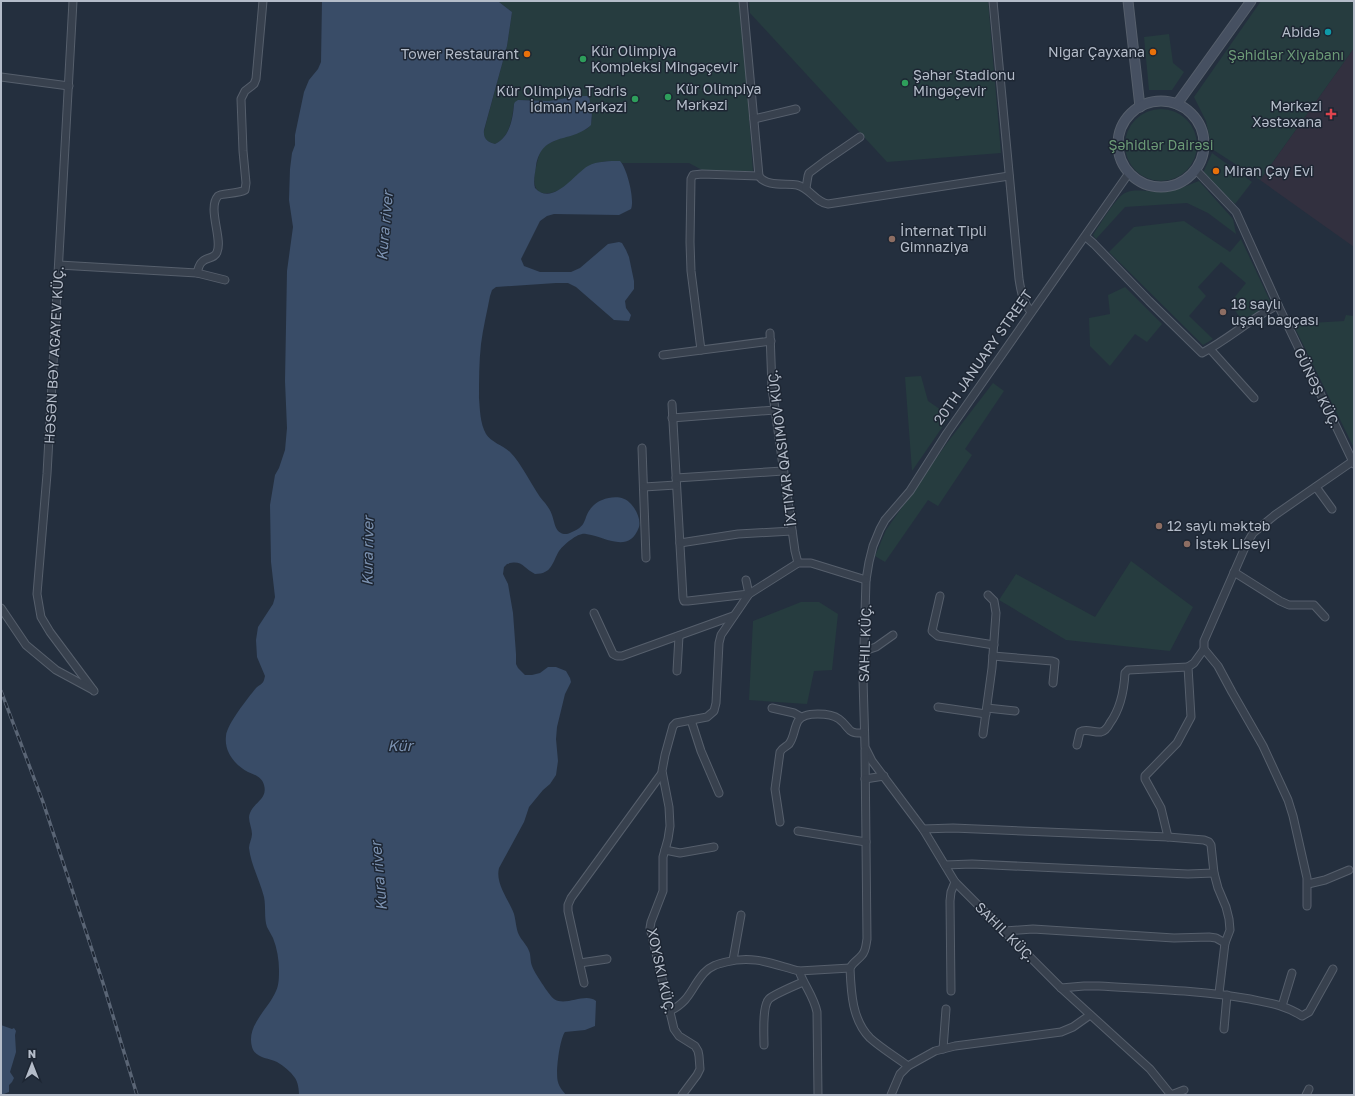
<svg xmlns="http://www.w3.org/2000/svg" width="1355" height="1096" viewBox="0 0 1355 1096" font-family="'Golos Text',sans-serif">
  <style>
    .medical { fill: #32303f }
    .green { fill: #263c3f }
    .water { fill: #394c67 }
    .lines { fill: none; stroke-linecap: round; stroke-linejoin: round }
    .minor-casing { stroke: #565f6c; stroke-width: 9 }
    .secondary-casing { stroke: #565f6c; stroke-width: 11 }
    .minor { stroke: #38414e; stroke-width: 7 }
    .secondary { stroke: #465061; stroke-width: 9 }
    .rail-casing { stroke: #5a6575; stroke-width: 3.5 }
    .rail { stroke: #1d2633; stroke-width: 2; stroke-dasharray: 6; stroke-linecap: butt }
    .culture-dot { fill: #0f9aa8; stroke: #1d2633; stroke-width: 1.5 }
    .food-dot { fill: #e8710a; stroke: #1d2633; stroke-width: 1.5 }
    .leisure-dot { fill: #2e9e5b; stroke: #1d2633; stroke-width: 1.5 }
    .health-dot { fill: #e0444e; stroke: #1d2633; stroke-width: 1.5 }
    .education-dot { fill: #8d6e63; stroke: #1d2633; stroke-width: 1.5 }
    .labels { text-anchor: middle; stroke-width: 3; stroke-linejoin: round; paint-order: stroke }
    .poi-label { font-size: 14px; fill: #b4bcc9; stroke: #1d2633; text-anchor: start }
    .park-label { font-size: 14px; fill: #6b9a76; stroke: #1d2633 }
    .street-label { font-size: 14px; fill: #b4bcc9; stroke: #1d2633 }
    .water-label { font-size: 15px; font-style: italic; fill: #7c92b1; stroke: #1d2633 }
  </style>
  <rect width="100%" height="100%" fill="#242f3e"/>
  <polygon class="medical" points="1354,48 1354,247 1260,180"/>
  <g class="green">
    <path d="M499 1H740L745 59 753 171H704L689 163H622L619 161C610 161 600 161 592 165 588 166 585 170 582 172 569 183 556 198 539 192 533 186 534 179 535 171 537 164 538 157 541 150 547 141 576 133 587 129 596 121 591 107 588 96L549 101 524 100 514 104C512 119 510 137 495 144 488 142 483 139 484 131L507 46 512 12 499 2Z"/>
    <polygon points="749,1 988,1 1001,153 887,162 750,13"/>
    <polygon points="1261,1 1354,1 1354,48 1260,180 1212,149 1206,121 1194,97"/>
    <polygon points="1169,34 1173,63 1184,72 1172,90 1149,90 1144,37"/>
    <circle cx="1161" cy="145" r="36"/>
    <polygon points="1212,153 1252,182 1235,204 1203,173"/>
    <path d="M1199 181 1233 219 1236 234 1208 213 1187 203 1125 207 1096 239 1093 235C1099 226 1116 197 1125 193 1134 188 1151 192 1161 192 1175 191 1186 186 1199 181Z"/>
    <polygon points="1184,221 1230,252 1241,239 1271,303 1243,322 1230,303 1246,283 1221,262 1198,287 1206,296 1189,316 1213,339 1203,345 1109,252 1134,227"/>
    <polygon points="1125,287 1162,324 1147,342 1135,334 1110,366 1090,346 1089,318 1110,314 1108,295"/>
    <polygon points="1346,315 1354,316 1354,448 1293,324 1344,321"/>
    <polygon points="921,376 928,401 950,416 912,471 905,377"/>
    <polygon points="993,383 1004,391 965,449 972,455 938,506 928,500 885,562 875,556 886,530 947,443"/>
    <polygon points="1131,561 1193,607 1170,651 1066,640 999,600 1016,574 1095,617"/>
    <polygon points="801,602 819,602 838,614 832,670 814,671 807,704 749,700 753,621"/>
  </g>
  <g class="water">
    <path d="M322 1H499V2L512 12 507 46 484 130C483 139 488 142 495 144 510 137 513 118 514 104L515 102 518 100 549 101 579 96H589L592 113 591 125C571 144 542 131 536 166 535 174 533 181 535 188 553 207 574 174 588 166 597 161 610 161 620 161 627 168 635 200 631 209L619 215 554 214 547 216 540 221 521 259 524 266 540 272H571L580 268 608 244 619 242 622 243 626 250 629 257 634 281V289L625 301 626 308 631 315 629 321 614 320 576 287 568 283H556L496 287 492 290 490 296C487 312 483 328 481 344 479 362 479 380 479 398 480 410 480 423 486 434 491 442 502 445 510 452 521 463 531 484 540 497 544 502 550 508 552 515 554 520 555 531 561 533 564 535 569 534 572 532 589 525 582 518 592 507 600 497 622 493 630 503 636 509 641 519 639 527 629 555 604 536 586 534 582 533 576 536 572 539 567 542 562 547 559 551 552 563 552 574 535 574 523 568 522 559 507 564L504 567 503 574 508 584 513 613 516 654V664L518 668 525 675H532L540 673 548 667H556L566 671 570 678 571 682 565 694 557 727 556 739 558 761 556 775 550 784 543 790 529 807 524 822 499 868C495 884 509 900 514 914 516 921 516 929 519 935 522 941 527 945 529 951 531 955 530 961 532 966 534 972 549 995 554 999 566 1007 585 992 596 1001L595 1026 585 1030 565 1032C560 1038 555 1073 558 1082 559 1087 563 1091 566 1095H299C299 1090 298 1082 295 1078 290 1071 284 1066 277 1062 268 1058 255 1058 252 1047 246 1025 268 1010 276 991 279 985 279 977 279 970 279 960 277 948 273 938 271 934 269 931 267 927 264 918 266 907 264 897 260 881 251 865 249 848 249 843 252 839 252 834 252 827 247 819 250 813 254 802 268 799 264 785 262 777 255 775 248 772 235 765 224 752 226 736 227 724 248 698 256 688 259 685 263 684 264 680L265 676 257 657 256 640 258 627 273 604 275 597 271 562 270 505 275 475 279 468 285 450 287 428 285 381 287 271 293 227 289 200 290 169 292 153 295 145V135L304 92 309 80 318 69 321 62Z"/>
    <polygon points="1,1025 12,1029 14,1028 16,1031 15,1035 16,1052 10,1072 14,1078 12,1082 9,1085 9,1092 1,1095"/>
  </g>
  <g class="lines">
    <g class="minor-casing">
      <g id="minor">
        <polyline points="73,1 47,474 37,594 41,617 50,632 94,691"/>
        <path d="M743 1 759 176C766 187 786 183 797 185 810 188 815 202 828 204L1009 176"/>
        <path d="M993 1 1019 279C1021 292 1023 302 1031 312"/>
        <polyline points="1,77 69,86"/>
        <polyline points="754,119 796,109"/>
        <polyline points="1196,170 1236,212 1278,305 1354,464"/>
        <polyline points="1129,173 947,433 910,491 885,520 880,529 873,546 869,562 866,580 863,679 865,747 872,761 923,829 955,882 1061,988 1150,1069 1171,1095"/>
        <polyline points="806,188 808,176 809,173 825,161 860,137"/>
        <path d="M1086 237 1094 244 1149 301 1202 353C1229 339 1251 318 1278 305"/>
        <path d="M59 265 197 273C198 270 199 264 202 262 206 257 215 259 217 252 223 239 207 208 218 196 221 193 238 194 245 190L246 183 243 151 241 99 245 91 254 84 256 79 263 1"/>
        <polyline points="197,273 225,280"/>
        <polyline points="770,333 772,388 795,551 798,563"/>
        <polyline points="1210,349 1254,398"/>
        <polyline points="701,350 691,271 690,242 691,179 693,175 702,174 759,176"/>
        <polyline points="663,355 771,341"/>
        <polyline points="672,404 683,598 684,601 688,601 749,594 746,580"/>
        <polyline points="672,418 775,410"/>
        <polyline points="642,448 646,558"/>
        <polyline points="676,478 783,471"/>
        <polyline points="644,487 676,485"/>
        <polyline points="1316,487 1332,509"/>
        <polyline points="680,543 738,534 792,531"/>
        <polyline points="1234,572 1280,601 1289,605 1314,605 1325,617"/>
        <polyline points="940,596 932,631 938,636 994,645"/>
        <polyline points="1,608 26,645 56,670 93,690"/>
        <polyline points="594,613 613,654 617,656 622,656 733,616"/>
        <polyline points="864,651 876,647 893,635"/>
        <polyline points="993,656 1052,661 1055,662 1053,683"/>
        <polyline points="677,671 679,636"/>
        <polyline points="938,707 986,714"/>
        <polyline points="772,708 794,713 801,717"/>
        <polyline points="987,708 1015,711"/>
        <polyline points="691,720 701,751 719,793"/>
        <polyline points="983,734 992,668 996,613 994,601 988,595"/>
        <path d="M1077 745 1080 732C1086 728 1094 733 1101 732 1105 731 1108 727 1110 723 1121 708 1124 691 1125 673L1128 670 1188 667"/>
        <path d="M865 750 867 939C866 944 866 951 862 955 858 960 853 962 850 968 851 992 852 1020 870 1038 881 1048 896 1057 908 1066"/>
        <polyline points="865,779 884,776"/>
        <path d="M780 822 775 789 780 752C782 748 786 747 789 744 794 738 794 728 798 721 804 711 831 713 839 719 851 728 846 734 864 733"/>
        <polyline points="923,829 953,828 1168,837 1204,840 1209,842 1211,845 1214,873 1218,888 1226,907 1229,919 1230,930 1225,943 1219,993"/>
        <polyline points="798,831 866,842"/>
        <polyline points="1168,837 1161,808 1145,779 1145,776 1177,743 1191,717 1188,667 1194,663 1204,649"/>
        <polyline points="665,850 680,853 714,847"/>
        <polyline points="945,865 972,864 1188,874 1214,873"/>
        <polyline points="1308,884 1325,880 1349,870"/>
        <polyline points="1307,906 1307,878 1293,816 1288,800 1263,746 1232,692 1218,666 1204,649 1204,641 1246,545 1253,533 1275,515 1353,461"/>
        <polyline points="1005,931 1033,929 1174,938 1209,937 1216,938 1225,943"/>
        <polyline points="733,960 741,915"/>
        <polyline points="580,963 607,959"/>
        <polyline points="799,971 850,968"/>
        <polyline points="584,983 568,911 568,905 571,898 662,773"/>
        <path d="M1061 988 1084 986H1099C1149 989 1200 990 1250 999 1269 1003 1285 1005 1302 1016L1309 1012 1333 969"/>
        <polyline points="951,991 950,901 951,892 955,882"/>
        <polyline points="1282,1006 1292,973"/>
        <path d="M670 1011C691 1000 690 989 704 973 710 966 718 964 726 962 754 955 772 964 799 971 804 985 814 997 817 1012L818 1095"/>
        <polyline points="1224,1029 1227,995"/>
        <path d="M764 1045C764 1035 762 1006 769 999 773 995 796 985 803 982"/>
        <polyline points="943,1049 946,1009"/>
        <polyline points="682,1095 697,1075 700,1069 699,1056 698,1051 695,1046 679,1036 674,1029 650,928 651,922 663,891 663,857 668,839 670,826 669,807 662,771 665,755 673,726 676,723 707,717 714,711 716,703 719,643 721,635 749,594 798,563 811,563 866,580"/>
        <polyline points="891,1095 900,1074 908,1066 935,1051 955,1046 1061,1032 1073,1027 1090,1015"/>
        <polyline points="1171,1095 1184,1090"/>
        <polyline points="1306,1095 1309,1089"/>
      </g>
    </g>
    <g class="secondary-casing">
      <g id="secondary">
        <polyline points="1128,1 1140,107"/>
        <circle cx="1161" cy="144" r="43"/>
        <polyline points="1177,104 1251,1"/>
      </g>
    </g>
    <use href="#minor" class="minor"/>
    <use href="#secondary" class="secondary"/>
    <g class="rail-casing">
      <polyline id="rail" points="1,691 43,802 103,983 137,1095"/>
    </g>
    <use href="#rail" class="rail"/>
  </g>
  <circle class="culture-dot" cx="1328" cy="32" r="4"/>
  <g class="food-dot">
    <circle cx="1153" cy="52" r="4"/>
    <circle cx="527" cy="54" r="4"/>
    <circle cx="1216" cy="171" r="4"/>
  </g>
  <g class="leisure-dot">
    <circle cx="583" cy="59" r="4"/>
    <circle cx="905" cy="83" r="4"/>
    <circle cx="668" cy="97" r="4"/>
    <circle cx="635" cy="99" r="4"/>
  </g>
  <path class="health-dot" d="M1329 108h4v4h4v4h-4v4h-4v-4h-4v-4h4z"/>
  <g class="education-dot">
    <circle cx="892" cy="239" r="4"/>
    <circle cx="1223" cy="312" r="4"/>
    <circle cx="1159" cy="526" r="4"/>
    <circle cx="1187" cy="544" r="4"/>
  </g>
  <g class="labels">
    <g class="poi-label">
      <text x="1320" y="37" text-anchor="end">Abidə</text>
      <text x="591" y="56">Kür Olimpiya<tspan x="591" dy="16">Kompleksi Mingəçevir</tspan></text>
      <text x="1145" y="57" text-anchor="end">Nigar Çayxana</text>
      <text x="519" y="59" text-anchor="end">Tower Restaurant</text>
      <text x="913" y="80">Şəhər Stadionu<tspan x="913" dy="16">Mingəçevir</tspan></text>
      <text x="676" y="94">Kür Olimpiya<tspan x="676" dy="16">Mərkəzi</tspan></text>
      <text x="627" y="96" text-anchor="end">Kür Olimpiya Tədris<tspan x="627" dy="16">İdman Mərkəzi</tspan></text>
      <text x="1322" y="111" text-anchor="end">Mərkəzi<tspan x="1322" dy="16">Xəstəxana</tspan></text>
      <text x="1224" y="176">Miran Çay Evi</text>
      <text x="900" y="236">İnternat Tipli<tspan x="900" dy="16">Gimnaziya</tspan></text>
      <text x="1231" y="309">18 saylı<tspan x="1231" dy="16">uşaq bağçası</tspan></text>
      <text x="1167" y="531">12 saylı məktəb</text>
      <text x="1195" y="549">İstək Liseyi</text>
    </g>
    <g class="park-label">
      <text x="1286" y="60">Şəhidlər Xiyabanı</text>
      <text x="1161" y="150">Şəhidlər Dairəsi</text>
    </g>
    <g class="street-label">
      <text transform="translate(54 355) rotate(-87)" y="5">HƏSƏN BƏY AĞAYEV KÜÇ.</text>
      <text transform="translate(983 357) rotate(-55)" y="5">20TH JANUARY STREET</text>
      <text transform="translate(1317 388) rotate(64)" y="5">GÜNƏŞ KÜÇ.</text>
      <text transform="translate(782 448) rotate(-97)" y="5">İXTIYAR QASIMOV KÜÇ.</text>
      <text transform="translate(865 643) rotate(-88)" y="5">SAHIL KÜÇ.</text>
      <text transform="translate(1005 932) rotate(45)" y="5">SAHIL KÜÇ.</text>
      <text transform="translate(661 971) rotate(78)" y="5">XOYSKI KÜÇ.</text>
    </g>
    <g class="water-label">
      <text transform="translate(385 226) rotate(-85)" y="5">Kura river</text>
      <text transform="translate(368 551) rotate(-89)" y="5">Kura river</text>
      <text x="400" y="751">Kür</text>
      <text transform="translate(379 876) rotate(-95)" y="5">Kura river</text>
    </g>
  </g>
  <rect width="1355" height="1096" fill="none" stroke="#b4bcc9" stroke-width="4"/>
  <g transform="translate(32 1064)" stroke="#1d2633" stroke-width="3" paint-order="stroke">
  <path d="M0-3L7 15L0 10L-7 15Z" fill="#b4bcc9"/>
  <text y="-6" font-size="11" font-weight="bold" text-anchor="middle" fill="#b4bcc9">N</text>
  </g>
</svg>
